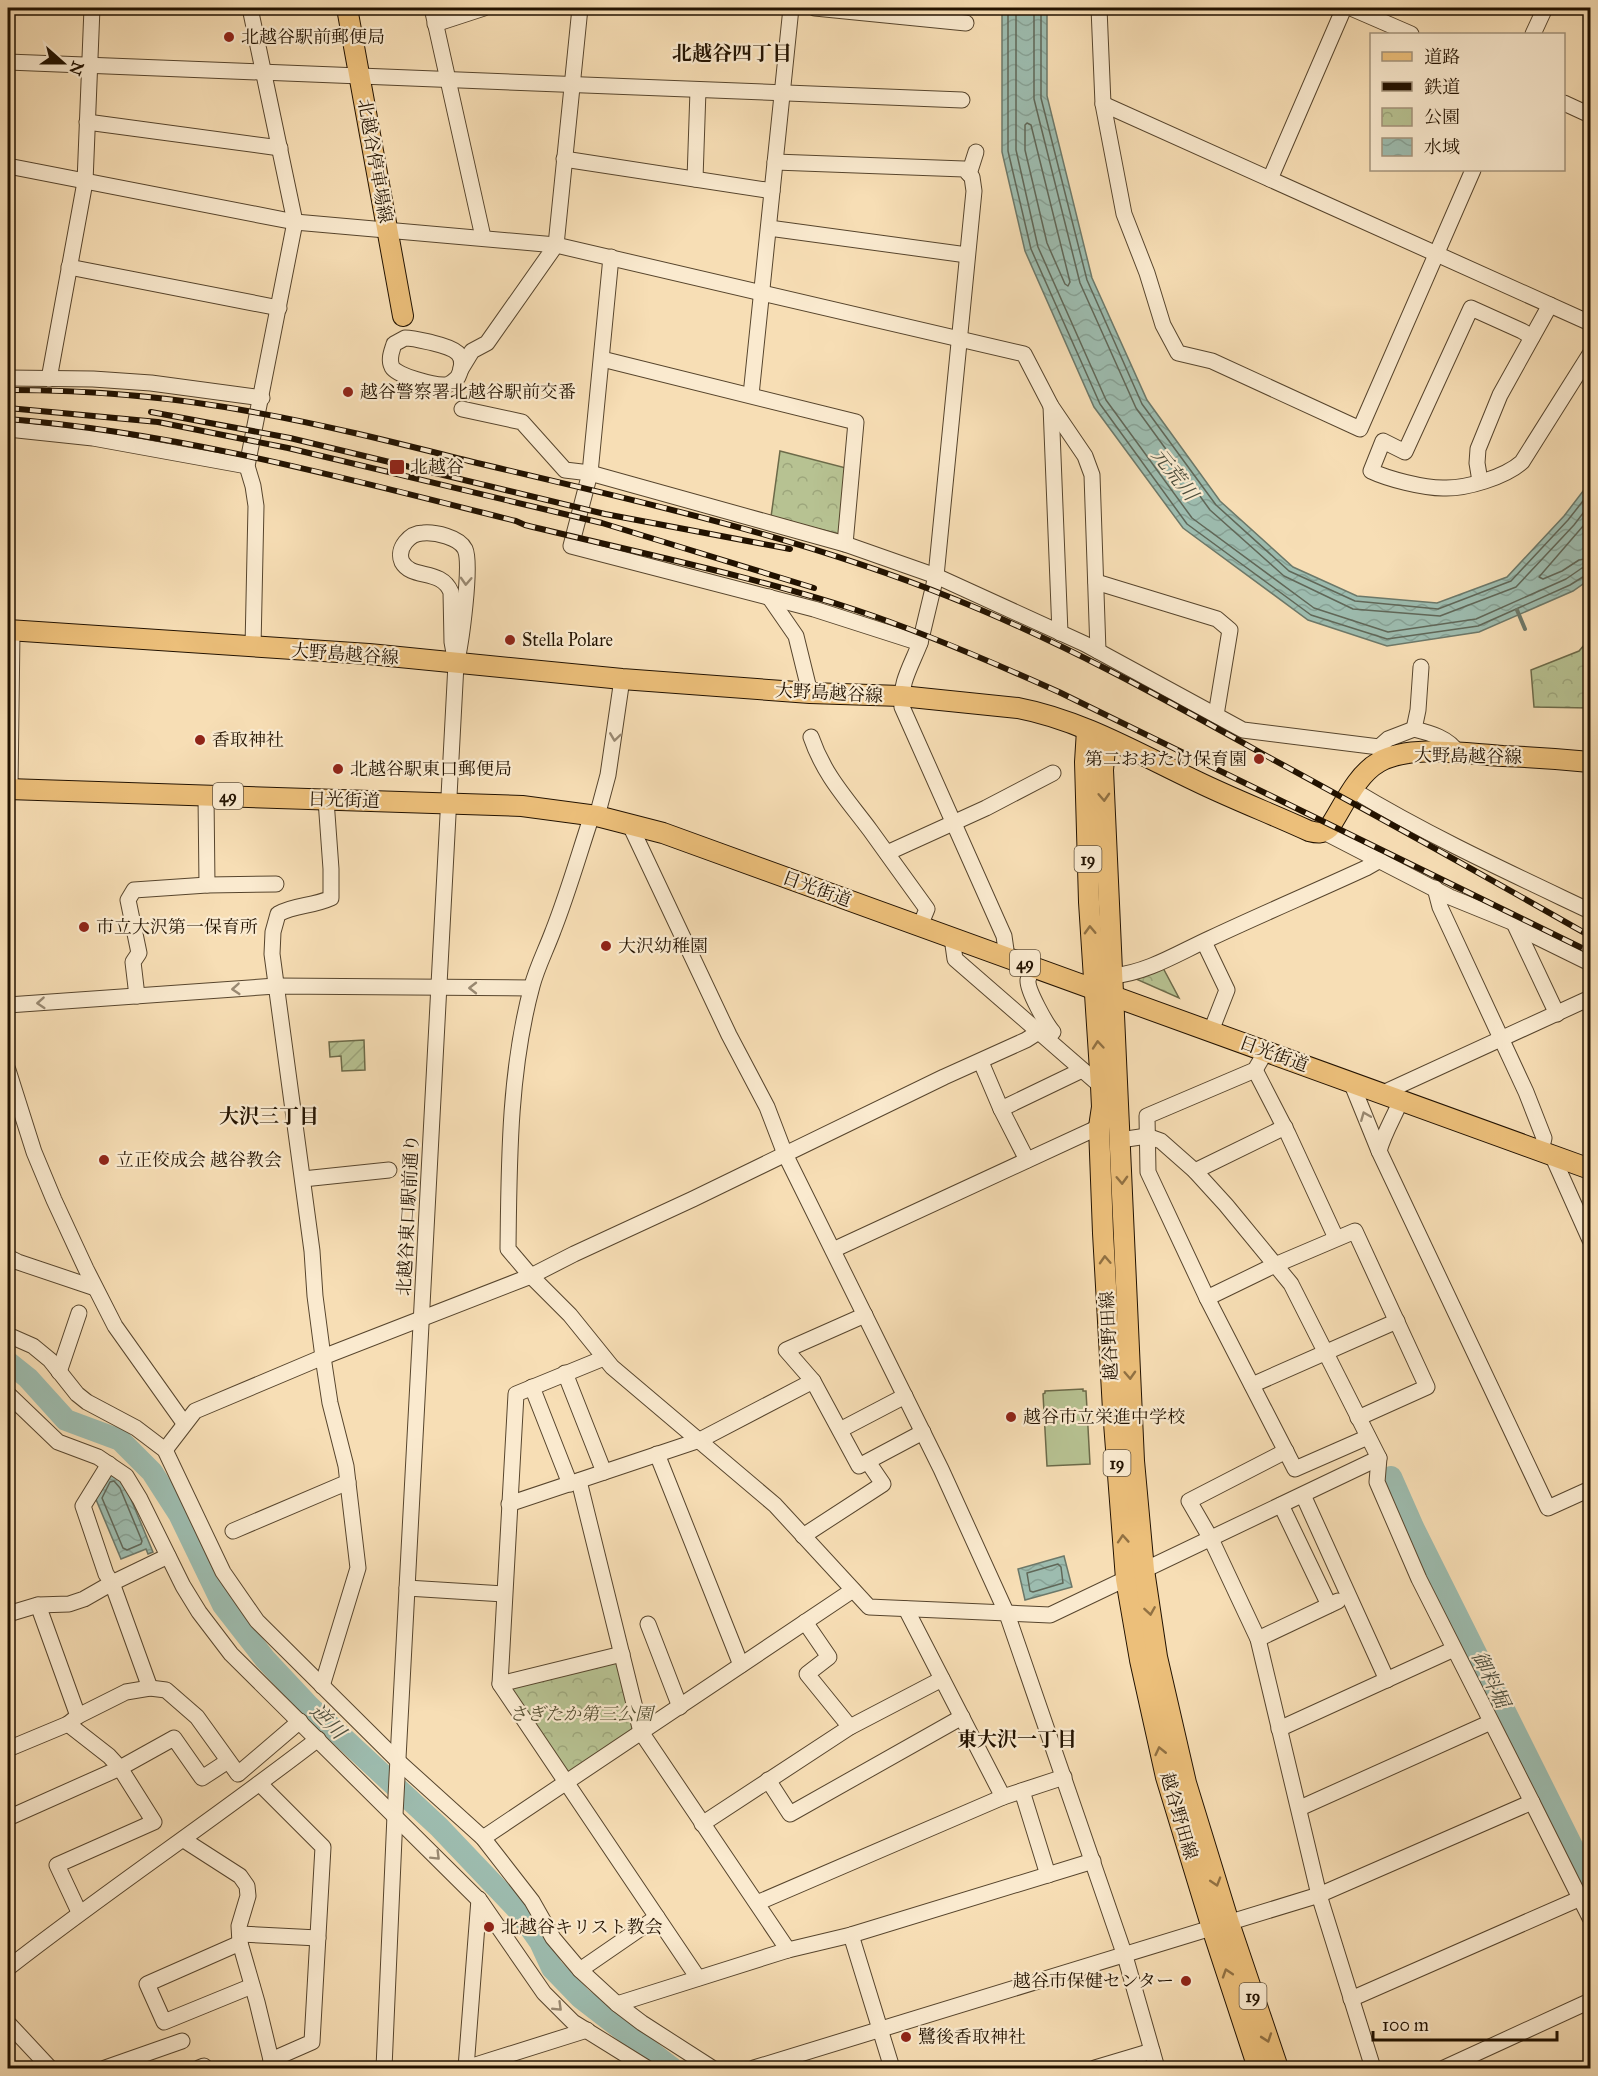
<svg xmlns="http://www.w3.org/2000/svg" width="1598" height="2076" viewBox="0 0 1598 2076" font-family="'IM FELL Great Primer','Noto Serif JP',serif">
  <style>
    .park { fill: url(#park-crowns); stroke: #6c6a49; stroke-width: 1.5 }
    .garden { fill: url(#garden-furrows); stroke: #6c6a49; stroke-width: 1.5 }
    .pitch { fill: #b7c292; stroke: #6c6a49; stroke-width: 1.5 }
    .water { fill: url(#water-waves); stroke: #6c7869; stroke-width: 1.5 }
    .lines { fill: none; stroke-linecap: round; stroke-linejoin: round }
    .shore { stroke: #606758; stroke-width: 1.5 }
    .stream { stroke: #6c7869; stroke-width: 4 }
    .river { stroke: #9dbcaf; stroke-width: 22 }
    .minor-casing { stroke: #57452d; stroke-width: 17 }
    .major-casing { stroke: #221200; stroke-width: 22 }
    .minor { stroke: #faeacf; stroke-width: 15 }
    .major { stroke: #ecbf7a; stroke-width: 20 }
    .rail-casing { stroke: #221200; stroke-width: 6 }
    .rail { stroke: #faeacf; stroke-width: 4; stroke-dasharray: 11; stroke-linecap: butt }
    .oneway { stroke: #998972 }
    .oneway2 { stroke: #917143 }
    .poi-dot { fill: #8f2418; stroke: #faeacf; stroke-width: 2 }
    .labels { text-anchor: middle; stroke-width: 4.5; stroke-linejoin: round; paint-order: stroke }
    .shield { fill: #faeacf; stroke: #63533e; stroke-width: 1.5 }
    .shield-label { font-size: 16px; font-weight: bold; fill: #221200 }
    .poi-label { font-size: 18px; fill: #221200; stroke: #faeacf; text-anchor: start }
    .street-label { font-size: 18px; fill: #221200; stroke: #faeacf }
    .park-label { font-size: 18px; font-style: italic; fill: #565033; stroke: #faeacf }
    .neighbourhood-label { font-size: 20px; font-weight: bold; fill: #221200; stroke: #faeacf }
    .water-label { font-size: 20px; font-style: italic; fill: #4d4e3d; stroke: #faeacf }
  </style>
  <defs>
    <pattern id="park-crowns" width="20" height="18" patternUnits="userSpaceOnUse" patternTransform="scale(1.5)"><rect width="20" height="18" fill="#b7c292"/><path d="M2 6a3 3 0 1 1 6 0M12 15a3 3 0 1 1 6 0" fill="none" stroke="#9da67c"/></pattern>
    <pattern id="garden-furrows" width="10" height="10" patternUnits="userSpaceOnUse" patternTransform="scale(1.5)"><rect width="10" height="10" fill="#b7c292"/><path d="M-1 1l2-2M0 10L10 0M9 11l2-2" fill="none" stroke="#9da67c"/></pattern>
    <pattern id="water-waves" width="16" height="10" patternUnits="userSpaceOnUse" patternTransform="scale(1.5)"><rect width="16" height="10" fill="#9dbcaf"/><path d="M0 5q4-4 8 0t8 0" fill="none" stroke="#87a195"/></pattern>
  </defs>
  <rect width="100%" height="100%" fill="#f7deb5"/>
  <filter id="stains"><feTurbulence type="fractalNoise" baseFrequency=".00333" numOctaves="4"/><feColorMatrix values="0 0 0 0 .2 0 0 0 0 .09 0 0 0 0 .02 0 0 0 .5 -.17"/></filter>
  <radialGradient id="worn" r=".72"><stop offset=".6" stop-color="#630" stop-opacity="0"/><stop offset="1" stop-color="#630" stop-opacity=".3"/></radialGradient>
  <g class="park">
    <polygon points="780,451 846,468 839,534 771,517"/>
    <polygon points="1590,638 1590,708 1534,707 1531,670 1579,651"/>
    <polygon points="1162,966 1179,998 1136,979"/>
    <polygon points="619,1659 636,1729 568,1775 507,1687"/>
  </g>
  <polygon class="garden" points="364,1040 365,1070 342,1071 341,1056 330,1057 329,1042"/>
  <polygon class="pitch" points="1083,1389 1083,1391 1086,1391 1090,1464 1047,1466 1043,1394 1045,1393 1045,1391"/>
  <g class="water">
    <polygon points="1002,8 1047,8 1047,96 1092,278 1147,400 1220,501 1293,567 1357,596 1437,603 1507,577 1564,516 1590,482 1590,579 1573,591 1479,632 1387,646 1308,620 1183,528 1094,407 1025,251 1002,152"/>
    <polygon points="112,1473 125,1485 153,1552 148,1554 146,1549 121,1559 95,1497"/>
    <polygon points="1064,1556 1072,1587 1025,1600 1018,1569"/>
  </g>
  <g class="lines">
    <g class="shore">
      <polyline points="1008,8 1008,151 1031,249 1100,404 1187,524 1311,615 1387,639 1478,626 1570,585 1586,575 1590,574"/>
      <polyline points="1016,8 1016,150 1038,247 1106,400 1192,518 1314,608 1388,632 1476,619 1566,579 1582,568 1590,567"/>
      <polyline points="1034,8 1034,99 1080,283 1136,408 1210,510 1284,576 1353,609 1440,616 1516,587 1574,525 1590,504"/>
      <polyline points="1041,8 1041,98 1087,280 1142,404 1216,505 1289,571 1355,601 1438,609 1511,581 1568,520 1590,492"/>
      <polygon points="1027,123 1031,125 1070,282 1068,286 1065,284 1047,243 1025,150 1025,125"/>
      <polyline points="1590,518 1539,577 1543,579 1562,571 1579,560 1590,558"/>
      <polygon points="114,1481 120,1488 142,1541 141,1544 127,1550 123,1548 102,1498 110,1482"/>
      <polygon points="1058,1564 1061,1567 1063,1583 1033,1592 1030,1591 1027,1573"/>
    </g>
    <polyline class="stream" points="1517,610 1525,629"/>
    <g class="river">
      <polyline points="8,1362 28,1378 66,1420 120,1440 152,1472 179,1514 223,1605 265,1659 309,1706 439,1827 517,1909 540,1942 552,1968 581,1998 672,2068"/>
      <polyline points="1391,1477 1413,1527 1590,1882"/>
    </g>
    <g class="minor-casing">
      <g id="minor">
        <polyline points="250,8 295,222 247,466 253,486 256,506 253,647"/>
        <polyline points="432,8 483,237"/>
        <polyline points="815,8 966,23"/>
        <polyline points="1099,8 1103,104 1124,214 1147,273 1163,325 1178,353 1212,361 1360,429 1473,170"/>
        <polyline points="1351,8 1411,34"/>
        <polyline points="435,24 484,8"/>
        <polyline points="1533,34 1545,8"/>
        <polyline points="8,62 962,100"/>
        <polyline points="1564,103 1590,115"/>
        <polyline points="1103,104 1590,323"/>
        <polyline points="87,122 280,148"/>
        <polyline points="564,159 772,191"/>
        <polyline points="775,162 964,169 972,177 974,191 936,576 920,643"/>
        <polyline points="8,166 295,222 556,245 1024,354 1051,406 1085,456 1092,475 1098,651"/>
        <polyline points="969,174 976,152"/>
        <polyline points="695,179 698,90"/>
        <polyline points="1270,179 1344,8"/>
        <polyline points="769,228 967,255"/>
        <path d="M611 257 590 473 571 546 814 609 920 643C912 664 899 684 902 707L1004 936 1007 957"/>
        <polyline points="69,267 279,308"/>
        <path d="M1532 337 1522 331 1471 308 1405 452 1383 441 1371 471C1388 479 1423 488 1443 488 1466 489 1505 477 1522 462L1590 354"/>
        <path d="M405 338C414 338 424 341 433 343 454 348 469 353 458 377 454 381 451 384 446 385 435 386 397 376 392 367 388 359 392 351 394 344Z"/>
        <polyline points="602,359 856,422 845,544"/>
        <polyline points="461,369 472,351 487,343 556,245 580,8"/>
        <polyline points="8,378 93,379 151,383 262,398"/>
        <polyline points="49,379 85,182 92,8"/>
        <polyline points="751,395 791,8"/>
        <polyline points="1051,406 1060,633"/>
        <polyline points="462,409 522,422 565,470 590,473 845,544 936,576 1085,644 1243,730 1379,747 1391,757"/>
        <polyline points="8,429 93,438 247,466"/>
        <polyline points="1480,481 1477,463 1478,449 1500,395 1550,305"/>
        <polyline points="1096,582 1217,619 1230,630 1216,715"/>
        <polyline points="769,597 796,636 810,693"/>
        <path d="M1421 667 1418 710 1414 729C1430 733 1449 738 1458 753"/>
        <path d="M811 737C824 775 846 798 870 830 889 856 908 883 927 909L920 926"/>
        <polyline points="1379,747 1388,739 1414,729"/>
        <polyline points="10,789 12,631"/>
        <path d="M1353 790C1429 836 1510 873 1590 911"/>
        <polyline points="206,796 207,885"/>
        <path d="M592 815C579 854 568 893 553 931 546 950 537 967 532 986 509 1071 509 1161 508 1249L531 1276 570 1315 612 1367 775 1505 869 1607 1050 1615 1379 1458"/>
        <polyline points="597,816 608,775 622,679"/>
        <polyline points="629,823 729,1035 767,1107 785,1154 941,1469 1007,1614 1125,1956 1157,2068"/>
        <polyline points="1324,832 1450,897 1514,923 1533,935 1590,963"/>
        <polyline points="887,853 986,808 1053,773"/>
        <polyline points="1435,888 1440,907 1526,1092 1544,1138 1541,1151"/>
        <polyline points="1514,923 1557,1014"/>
        <polyline points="952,938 955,959 1101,1086"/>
        <polyline points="1204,942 1227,990 1211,1031"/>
        <path d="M1034 966C1032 970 1029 976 1028 980 1027 990 1046 1024 1053 1032"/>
        <path d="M1113 976C1149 972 1178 953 1211 938 1262 914 1314 892 1366 868L1380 860"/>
        <polyline points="137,996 133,962 139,953 128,900 134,890 207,885 276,884"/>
        <polyline points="8,1005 276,986 531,988"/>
        <polyline points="1266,1051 1255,1070 1147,1116 1148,1172 1207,1298 1295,1469 1368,1437"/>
        <polyline points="981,1062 1001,1109 1027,1160"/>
        <polyline points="8,1070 34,1152 54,1200 86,1269 115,1326 184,1423"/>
        <polyline points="1255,1070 1288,1134 1336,1238"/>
        <polyline points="1351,1082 1379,1151 1548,1508 1590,1489"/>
        <polyline points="1383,1093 1590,998"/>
        <polyline points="1001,1109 1082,1070"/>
        <polyline points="1120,1140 1147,1136 1161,1141 1195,1171 1226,1205 1291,1284 1379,1458 1377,1482 1419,1579 1532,1802"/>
        <path d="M1379 1151C1384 1133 1394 1117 1401 1100"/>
        <polyline points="1552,1155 1590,1240"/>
        <polyline points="1195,1171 1285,1127"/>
        <polyline points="303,1179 389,1170"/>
        <polyline points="833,1250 1099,1127"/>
        <polyline points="8,1257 18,1262 95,1288"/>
        <polyline points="1207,1298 1275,1265 1355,1231 1427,1387 1358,1418"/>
        <polyline points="865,1315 786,1350 813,1381 859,1466 923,1432"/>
        <polyline points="8,1335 33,1346 50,1360 77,1394 87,1402 136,1428 165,1450 223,1572 257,1621 399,1762 483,1838 532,1901 553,1938 580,1970 617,2004 642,2023 712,2068"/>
        <polyline points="604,1358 516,1394 500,1684 698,1978"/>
        <polyline points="59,1372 79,1313"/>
        <polyline points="565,1373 604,1472"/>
        <polyline points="1252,1385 1397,1321"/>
        <polyline points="532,1387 570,1484"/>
        <polyline points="8,1394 58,1442 98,1457 126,1476 140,1499 183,1586 199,1612 231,1654 481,1902 544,1993 573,2022 647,2068"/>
        <polyline points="840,1430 905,1396"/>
        <polyline points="165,1450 195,1411 323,1357 531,1276 574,1254 693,1199 944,1077 1026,1040 1048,1026"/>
        <polyline points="1286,1451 1189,1501 1211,1539 1258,1639 1319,1895 1373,2068"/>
        <polyline points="657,1454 741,1665"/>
        <polyline points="109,1464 83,1506 106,1574 112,1583 150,1688"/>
        <polyline points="579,1481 641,1732 788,1950"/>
        <polyline points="1303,1495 1387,1680"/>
        <polyline points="509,1504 700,1440 813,1381"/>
        <polyline points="1281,1505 1329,1605"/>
        <polyline points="233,1531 348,1482"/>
        <polyline points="803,1536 883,1484 868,1462"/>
        <polyline points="407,1588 504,1594"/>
        <polyline points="38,1605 78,1716"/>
        <polyline points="906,1609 1003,1797"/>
        <polyline points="8,1614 38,1605 69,1604 84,1599 112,1583 168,1556"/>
        <polyline points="805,1622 829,1657 807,1674 850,1727"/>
        <polyline points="648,1624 680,1707"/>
        <polyline points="1258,1639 1338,1601"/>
        <polyline points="500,1684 622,1654"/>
        <path d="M322 1686 358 1568 346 1466 330 1403 323 1357 315 1296 312 1251 272 954 273 932 278 914C296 904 311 907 331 898V869L326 800"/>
        <polyline points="68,1724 109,1756 120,1768 154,1822 57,1865 79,1912"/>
        <polyline points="1279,1729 1454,1649"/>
        <polyline points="8,1749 68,1724 78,1716 126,1692 150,1688 166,1690 197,1717 238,1774 300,1721"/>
        <polyline points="768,1780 790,1814 962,1717"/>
        <polyline points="260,1784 323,1847 312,2042 271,2060"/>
        <polyline points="1022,1791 1048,1875"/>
        <polyline points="1300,1808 1491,1722"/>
        <polyline points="8,1818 120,1768 174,1738 202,1778 228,1761"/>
        <polyline points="702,1824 850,1727 942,1679"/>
        <polyline points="483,1838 853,1590"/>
        <polyline points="184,1840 240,1876 247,1886 248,1896 239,1926 240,1943 257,2002 273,2068"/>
        <polyline points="479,1899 466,2068 587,2030"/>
        <polyline points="757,1903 1003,1797 1064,1777"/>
        <polyline points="240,1934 318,1938"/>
        <polyline points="851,1935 892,2068"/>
        <polyline points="240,1943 147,1984 164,2022 252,1986"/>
        <path d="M8 1968C109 1889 216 1818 318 1739"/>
        <polyline points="580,1970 657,1917"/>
        <polyline points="1351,1999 1581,1898"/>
        <polyline points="617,2004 788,1950 851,1935 1093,1861"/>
        <polyline points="8,2023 50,2068"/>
        <polyline points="105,2068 182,2041"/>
        <polyline points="199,2068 204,2066 206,2068"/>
        <path d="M384 2068 395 1815 456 664C461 645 472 564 465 549 459 537 435 532 423 533 410 533 396 548 402 562 412 580 441 568 451 592L452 642 456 664"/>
        <polyline points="754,2068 1319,1895 1532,1802 1590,1918"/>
        <polyline points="1095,2068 1152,2051"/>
        <polyline points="1444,2068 1590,2001"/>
      </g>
    </g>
    <g class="major-casing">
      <g id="major">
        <polyline points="347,8 403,316"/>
        <path d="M8 630 369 654 622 679 810 693 901 696 1018 708C1081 720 1139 754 1196 781 1233 799 1272 814 1309 831 1317 833 1322 834 1329 828 1343 807 1356 775 1379 762 1410 744 1468 754 1503 756 1532 757 1561 759 1590 762"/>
        <polyline points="1087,730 1085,762 1089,902 1101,1086 1102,1107 1099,1127 1103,1233 1113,1410 1126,1579 1140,1660 1166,1777 1212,1928 1258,2068"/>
        <polyline points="1106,739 1103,770 1134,1461 1144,1570 1157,1657 1186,1783 1229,1923 1278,2068"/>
        <polyline points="8,789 522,806 597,816 663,833 1590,1169"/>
      </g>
    </g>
    <use href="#minor" class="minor"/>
    <use href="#major" class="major"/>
    <g class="rail-casing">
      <g id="rail">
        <path d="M8 390C89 390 173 397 253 412 326 425 397 443 469 461 632 500 796 535 952 598 1060 641 1161 697 1263 754 1373 814 1482 874 1590 936"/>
        <polyline points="8,408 158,422 288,448 602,523 814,588"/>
        <polyline points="151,412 290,438 605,514 790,549"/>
        <path d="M8 419C180 433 348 479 516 521L525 525C635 552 748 575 856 610 925 633 992 662 1059 692L1590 952"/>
      </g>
    </g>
    <use href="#rail" class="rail"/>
  </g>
  <defs><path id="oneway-chevron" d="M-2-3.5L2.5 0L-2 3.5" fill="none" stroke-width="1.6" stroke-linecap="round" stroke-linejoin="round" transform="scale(1.5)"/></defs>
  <g class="oneway">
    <use href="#oneway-chevron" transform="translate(466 581) rotate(93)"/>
    <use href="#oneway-chevron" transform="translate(615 737) rotate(98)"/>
    <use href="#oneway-chevron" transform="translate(473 988) rotate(180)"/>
    <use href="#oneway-chevron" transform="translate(236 989) rotate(176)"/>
    <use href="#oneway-chevron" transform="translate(41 1003) rotate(176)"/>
    <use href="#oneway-chevron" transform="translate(1365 1116) rotate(-112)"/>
    <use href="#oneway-chevron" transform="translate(436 1856) rotate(45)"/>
    <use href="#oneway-chevron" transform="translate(558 2007) rotate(44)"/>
  </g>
  <g class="oneway2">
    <use href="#oneway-chevron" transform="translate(1104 797) rotate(87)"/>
    <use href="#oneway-chevron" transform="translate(1090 930) rotate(-92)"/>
    <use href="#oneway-chevron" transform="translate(1098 1045) rotate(-95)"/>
    <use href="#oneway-chevron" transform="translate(1122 1180) rotate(88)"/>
    <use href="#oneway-chevron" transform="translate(1105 1260) rotate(-93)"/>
    <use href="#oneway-chevron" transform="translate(1130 1375) rotate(87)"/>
    <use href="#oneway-chevron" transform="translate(1123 1539) rotate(-94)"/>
    <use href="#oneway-chevron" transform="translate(1150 1611) rotate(81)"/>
    <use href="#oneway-chevron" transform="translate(1160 1751) rotate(-103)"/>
    <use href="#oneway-chevron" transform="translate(1216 1882) rotate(73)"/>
    <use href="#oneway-chevron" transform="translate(1227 1973) rotate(-108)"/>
    <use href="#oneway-chevron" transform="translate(1267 2038) rotate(71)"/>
  </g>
  <g class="poi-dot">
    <circle cx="229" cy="37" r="6"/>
    <circle cx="348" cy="392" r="6"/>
    <rect x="389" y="459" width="16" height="16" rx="3"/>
    <circle cx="510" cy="640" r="6"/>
    <circle cx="200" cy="740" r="6"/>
    <circle cx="1259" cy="759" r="6"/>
    <circle cx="338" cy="769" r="6"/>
    <circle cx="84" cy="927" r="6"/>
    <circle cx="606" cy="946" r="6"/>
    <circle cx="104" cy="1160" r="6"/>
    <circle cx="1011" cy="1417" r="6"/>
    <circle cx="489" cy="1927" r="6"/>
    <circle cx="1186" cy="1981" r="6"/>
    <circle cx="906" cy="2037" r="6"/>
  </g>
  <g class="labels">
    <g class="shield">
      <rect x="213" y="783" width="30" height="26" rx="4.5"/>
      <rect x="1074.5" y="846" width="27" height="26" rx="4.5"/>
      <rect x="1010" y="950" width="30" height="26" rx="4.5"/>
      <rect x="1103.5" y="1450" width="27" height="26" rx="4.5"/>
      <rect x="1239.5" y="1983" width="27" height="26" rx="4.5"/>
    </g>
    <g class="shield-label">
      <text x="228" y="802">49</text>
      <text x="1088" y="865">19</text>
      <text x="1025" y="969">49</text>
      <text x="1117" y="1469">19</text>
      <text x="1253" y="2002">19</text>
    </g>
    <g class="poi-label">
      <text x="241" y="43">北越谷駅前郵便局</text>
      <text x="360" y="398">越谷警察署北越谷駅前交番</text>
      <text x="410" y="473">北越谷</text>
      <text x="522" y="646">Stella Polare</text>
      <text x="212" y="746">香取神社</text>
      <text x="1247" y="765" text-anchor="end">第二おおたけ保育園</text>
      <text x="350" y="775">北越谷駅東口郵便局</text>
      <text x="96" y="933">市立大沢第一保育所</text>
      <text x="618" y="952">大沢幼稚園</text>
      <text x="116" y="1166">立正佼成会 越谷教会</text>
      <text x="1023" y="1423">越谷市立栄進中学校</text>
      <text x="501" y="1933">北越谷キリスト教会</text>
      <text x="1174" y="1987" text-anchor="end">越谷市保健センター</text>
      <text x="918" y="2043">鷺後香取神社</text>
    </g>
    <g class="street-label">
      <text transform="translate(375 161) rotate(80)" y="6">北越谷停車場線</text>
      <text transform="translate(345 654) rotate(4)" y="6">大野島越谷線</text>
      <text transform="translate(829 693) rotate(3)" y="6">大野島越谷線</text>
      <text transform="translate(1468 756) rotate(1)" y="6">大野島越谷線</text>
      <text transform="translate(344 800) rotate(2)" y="6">日光街道</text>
      <text transform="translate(817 889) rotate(20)" y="6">日光街道</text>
      <text transform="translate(1274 1054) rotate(20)" y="6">日光街道</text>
      <text transform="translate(408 1215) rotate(-87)" y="6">北越谷東口駅前通り</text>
      <text transform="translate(1109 1336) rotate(-93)" y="6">越谷野田線</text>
      <text transform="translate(1179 1816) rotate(74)" y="6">越谷野田線</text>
    </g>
    <g class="park-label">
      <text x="581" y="1720">さぎたか第三公園</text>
    </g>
    <g class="neighbourhood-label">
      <text x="732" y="60">北越谷四丁目</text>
      <text x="269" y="1123">大沢三丁目</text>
      <text x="1017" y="1746">東大沢一丁目</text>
    </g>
    <g class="water-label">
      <text transform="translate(1175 474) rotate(52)" y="7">元荒川</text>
      <text transform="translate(1491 1679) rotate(64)" y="7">御料堀</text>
      <text transform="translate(328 1721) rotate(45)" y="7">逆川</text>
    </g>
  </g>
  <rect width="1598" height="2076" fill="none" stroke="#f7deb5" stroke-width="30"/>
  <rect x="9" y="9" width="1580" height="2058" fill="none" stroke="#221200" stroke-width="3"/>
  <rect x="15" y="15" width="1568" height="2046" fill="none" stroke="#221200" stroke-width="1.5"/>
  <rect x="1370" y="33" width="195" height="138" fill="#faeacf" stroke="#a4947c" stroke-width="1.5"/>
  <rect x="1382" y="52" width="30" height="9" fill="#ecbf7a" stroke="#a4947c" stroke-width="1.5"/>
  <text x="1424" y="63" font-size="18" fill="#221200">道路</text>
  <rect x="1382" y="82" width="30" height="9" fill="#221200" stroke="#a4947c" stroke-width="1.5"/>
  <text x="1424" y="93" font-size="18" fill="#221200">鉄道</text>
  <rect x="1382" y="108" width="30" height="18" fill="url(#park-crowns)" stroke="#a4947c" stroke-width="1.5"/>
  <text x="1424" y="123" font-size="18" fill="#221200">公園</text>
  <rect x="1382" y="138" width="30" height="18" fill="url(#water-waves)" stroke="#a4947c" stroke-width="1.5"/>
  <text x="1424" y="153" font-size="18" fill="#221200">水域</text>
  <g transform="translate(63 63) rotate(111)" stroke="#faeacf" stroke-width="4.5" paint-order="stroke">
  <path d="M0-4.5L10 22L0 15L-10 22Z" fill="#221200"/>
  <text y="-9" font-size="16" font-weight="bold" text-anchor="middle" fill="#221200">N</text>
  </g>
  <path d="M1373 2031v9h184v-9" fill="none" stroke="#221200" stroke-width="3"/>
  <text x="1382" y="2031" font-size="18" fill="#221200" stroke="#faeacf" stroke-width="4.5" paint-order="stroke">100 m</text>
  <rect width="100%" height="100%" filter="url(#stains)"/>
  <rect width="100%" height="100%" fill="url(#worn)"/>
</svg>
